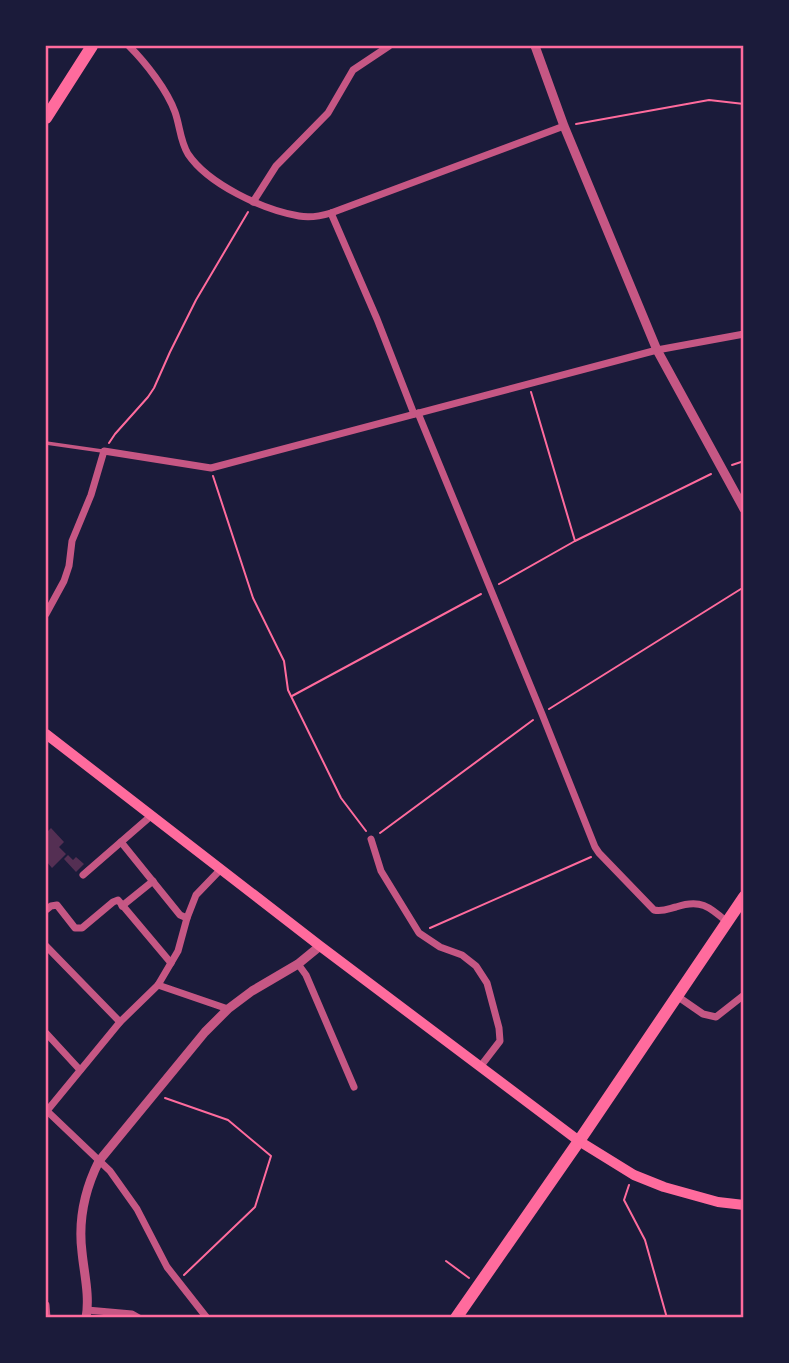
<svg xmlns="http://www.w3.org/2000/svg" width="789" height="1363" viewBox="0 0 789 1363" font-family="'Nunito Sans',sans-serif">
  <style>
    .building { fill: #542f53 }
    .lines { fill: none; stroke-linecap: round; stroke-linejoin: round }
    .path { stroke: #ff6b9d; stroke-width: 2 }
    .service { stroke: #c65784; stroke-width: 3.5 }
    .minor { stroke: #c65784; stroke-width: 7 }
    .tertiary { stroke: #c65784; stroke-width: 9 }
    .secondary { stroke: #ff6b9d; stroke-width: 10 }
    .primary { stroke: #ff6b9d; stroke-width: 12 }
    .neatline { fill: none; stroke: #ff6b9d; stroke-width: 2.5 }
  </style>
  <rect width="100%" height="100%" fill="#1b1b3a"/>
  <g class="building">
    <polygon points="51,828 64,842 59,847 66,854 52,868 46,861 48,858 46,856 46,833"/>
    <polygon points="68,855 73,860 76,857 84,864 76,872 64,859"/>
  </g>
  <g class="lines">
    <g class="path">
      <polyline points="576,124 709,100 744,104"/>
      <polyline points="531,392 575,541"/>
      <polyline points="109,443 115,434 148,397 154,388 170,352 196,300 248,212"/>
      <polyline points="732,465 744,461"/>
      <polyline points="213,476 253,598 284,661 288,690 341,798 366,831"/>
      <polyline points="499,584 575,541 711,474"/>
      <polyline points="292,696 481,594"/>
      <polyline points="549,709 744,587"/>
      <polyline points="380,833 533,720"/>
      <polyline points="430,928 591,857"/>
      <polyline points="165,1098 228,1120 271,1156 255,1207 184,1275"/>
      <polyline points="629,1185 624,1200 645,1240 667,1318"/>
      <polyline points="446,1261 469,1278"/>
    </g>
    <polyline class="service" points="46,443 102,451"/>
    <g class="minor">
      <path d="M129 46C146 63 167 90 175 112 180 126 180 141 188 154 208 184 263 210 299 216 310 218 321 216 331 213L564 126"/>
      <polyline points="253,202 276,166 328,113 353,70 389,46"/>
      <polyline points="331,213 377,319 414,414"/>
      <path d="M418 413 542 714 595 847 599 853 654 910C662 912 668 909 676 907 700 899 709 906 727 922"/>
      <polyline points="46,614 64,581 69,566 72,541 91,495 104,451 211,468 657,350 744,334"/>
      <polyline points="371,839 381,871 419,933 440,947 462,955 476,966 487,983 499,1028 500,1041 480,1067"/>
      <polyline points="121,842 180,915 187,918"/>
      <polyline points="83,875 152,815"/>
      <polyline points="122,906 153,881"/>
      <polyline points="46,910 51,906 57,905 75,928 82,928 113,902 118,900 171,963"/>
      <polyline points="46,946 120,1022"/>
      <polyline points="298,964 306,975 354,1087"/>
      <polyline points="158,985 228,1009"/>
      <polyline points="677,996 703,1014 716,1017 744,995"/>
      <polyline points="46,1033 80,1070"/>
      <polyline points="46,1110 110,1171 137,1209 167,1267 207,1318"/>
      <polyline points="46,1112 120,1022 158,985 178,951 187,918 196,895 221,869"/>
      <polyline points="46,1305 47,1318"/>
      <polyline points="87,1310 132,1314 139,1318"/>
    </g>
    <g class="tertiary">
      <polyline points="535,46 564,126 657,350 744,509"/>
      <path d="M86 1318C90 1296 84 1273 82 1252 78 1220 85 1189 99 1161L205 1032 228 1009 252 991 298 964 320 946"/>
    </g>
    <polyline class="secondary" points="46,734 320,946 579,1141 634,1175 664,1187 718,1202 744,1205"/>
    <g class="primary">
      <polyline points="46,118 92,46"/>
      <polyline points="456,1318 579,1141 744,897"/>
    </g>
  </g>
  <rect width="789" height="1363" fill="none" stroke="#1b1b3a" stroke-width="94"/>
  <rect x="47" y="47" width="695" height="1269" class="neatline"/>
</svg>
